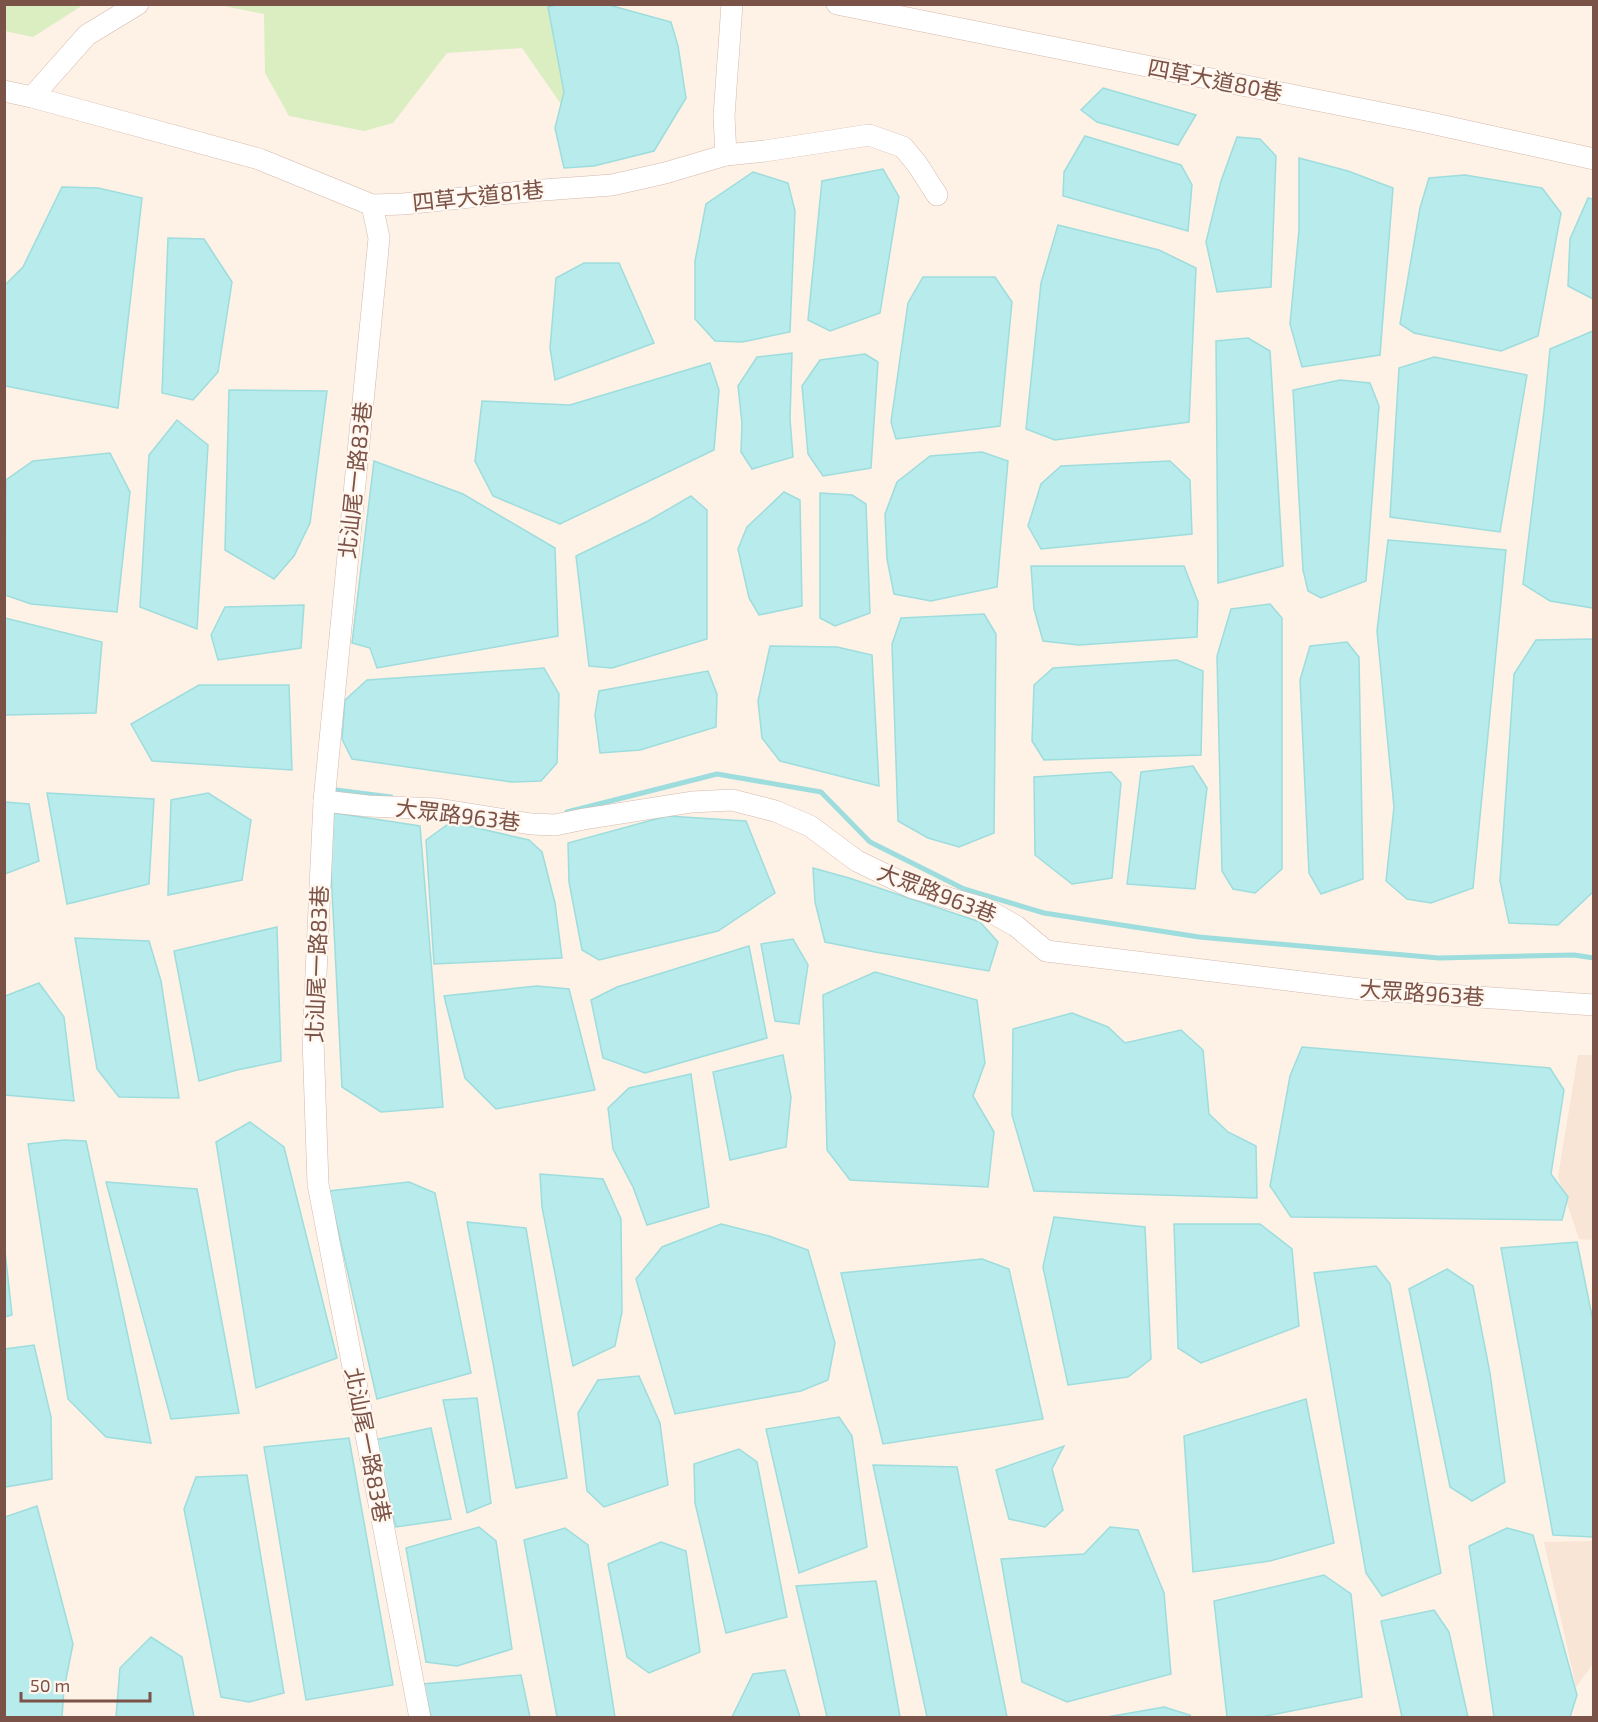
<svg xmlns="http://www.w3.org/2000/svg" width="1598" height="1722" viewBox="0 0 1598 1722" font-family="'Exo 2','Noto Sans TC',sans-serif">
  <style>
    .residential { fill: #f9e5d6 }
    .green { fill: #daeec2 }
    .water { fill: #b8ebeb; stroke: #9ddddd; stroke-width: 1.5 }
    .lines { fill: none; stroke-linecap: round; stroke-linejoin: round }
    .stream { stroke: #9ddddd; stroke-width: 5 }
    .minor-casing { stroke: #d4b9ad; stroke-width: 22 }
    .minor { stroke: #fff; stroke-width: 21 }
    .labels { text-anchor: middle; stroke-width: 4.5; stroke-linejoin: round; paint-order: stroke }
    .street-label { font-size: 22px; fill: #7b5247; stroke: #fff6ee }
  </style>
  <rect width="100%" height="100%" fill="#fef1e6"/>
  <g class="residential">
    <polygon points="1578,1055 1593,1055 1593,1240 1579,1239 1558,1177"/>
    <polygon points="1593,1541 1593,1664 1576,1687 1544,1542"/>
  </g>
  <g class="green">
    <polygon points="5,4 83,4 83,5 33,37 5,31"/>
    <polygon points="219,5 573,5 570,117 522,48 447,53 393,123 364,131 289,116 265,73 264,14"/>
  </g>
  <g class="water">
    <polygon points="556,5 609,5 671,22 678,46 686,98 654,151 594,166 564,168 555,128 564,92 548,7"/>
    <polygon points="1103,88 1196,115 1178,145 1097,122 1081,110"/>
    <polygon points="1085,136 1181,165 1192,185 1188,231 1063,196 1064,172"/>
    <polygon points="1237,137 1260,139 1276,156 1271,287 1217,292 1206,242 1221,181"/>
    <polygon points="1299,158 1348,171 1393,188 1380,355 1302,367 1290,324 1299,230"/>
    <polygon points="883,169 899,197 880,313 830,331 808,320 822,181"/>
    <polygon points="753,172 788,183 795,211 790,332 742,342 715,341 695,319 695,261 706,204"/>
    <polygon points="1465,175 1542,188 1561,213 1538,336 1501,351 1414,333 1400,324 1420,208 1429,178"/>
    <polygon points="62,187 98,188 142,198 118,408 5,386 5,285 23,267"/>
    <polygon points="1588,198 1593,199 1593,299 1568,286 1570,239"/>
    <polygon points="1058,225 1159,250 1196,268 1189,422 1055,440 1026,429 1041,283"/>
    <polygon points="168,238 204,239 232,282 218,372 193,400 162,393"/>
    <polygon points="584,263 619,263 654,343 555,380 550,348 556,278"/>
    <polygon points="923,277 995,277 1012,302 1000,426 896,439 891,422 908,303"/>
    <polygon points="1593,331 1593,608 1550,601 1523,584 1544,411 1550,349"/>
    <polygon points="1248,338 1270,351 1283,566 1218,583 1216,341"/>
    <polygon points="792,353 790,419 793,457 752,469 741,452 742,423 738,386 757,357"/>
    <polygon points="865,354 878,362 871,468 823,476 808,454 802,386 820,360"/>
    <polygon points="1434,357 1527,375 1500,532 1390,517 1399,368"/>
    <polygon points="710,363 719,390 714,450 560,524 493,496 475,461 482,401 570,405"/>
    <polygon points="1340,380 1370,383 1379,406 1366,581 1321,598 1308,591 1303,570 1293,390"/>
    <polygon points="229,390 327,391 310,523 294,556 274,579 225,550"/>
    <polygon points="177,420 208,445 197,629 140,607 149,455"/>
    <polygon points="982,452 1008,461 997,587 931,601 894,594 887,559 885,514 897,482 930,456"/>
    <polygon points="110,453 130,492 117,612 31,604 5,595 6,480 33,461"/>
    <polygon points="374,461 463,494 555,548 558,636 377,668 370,648 352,643"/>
    <polygon points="1170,461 1190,480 1192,534 1041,549 1028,526 1041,484 1061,466"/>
    <polygon points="784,492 800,500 802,606 759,615 749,598 738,549 747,527"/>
    <polygon points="820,493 852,495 866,504 870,613 835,626 820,618"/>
    <polygon points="691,496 707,510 707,639 612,668 589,666 576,556 648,521"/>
    <polygon points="1388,540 1506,550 1473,888 1431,903 1407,899 1386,881 1394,807 1377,631"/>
    <polygon points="1031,566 1184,566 1198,602 1197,637 1079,645 1043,641 1034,609"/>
    <polygon points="1270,604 1282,618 1282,869 1255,893 1233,889 1222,871 1217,656 1231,609"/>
    <polygon points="304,605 301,648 218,660 211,635 225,607"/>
    <polygon points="984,614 996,634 994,833 959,847 928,838 898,821 892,644 901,618"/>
    <polygon points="5,618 102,642 96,713 5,715"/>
    <polygon points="1593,639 1593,892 1558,925 1509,923 1500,881 1514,674 1536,640"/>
    <polygon points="1347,642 1359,657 1363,879 1321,894 1309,873 1300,680 1310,646"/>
    <polygon points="770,646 837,647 872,655 879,786 780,761 762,738 758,701"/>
    <polygon points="1177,660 1203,671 1201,755 1044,760 1032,741 1034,685 1053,668"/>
    <polygon points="544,668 559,694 557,763 541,781 512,782 352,759 342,739 345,700 367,680"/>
    <polygon points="708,671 717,694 716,727 640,750 600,753 595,715 599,691"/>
    <polygon points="199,685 289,685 292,770 152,761 131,724"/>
    <polygon points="1193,766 1207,788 1195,889 1127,884 1141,772"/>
    <polygon points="1111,772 1121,783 1112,878 1072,884 1035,855 1034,777"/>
    <polygon points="47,793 154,799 149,884 67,904"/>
    <polygon points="208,793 251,820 242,880 168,895 171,800"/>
    <polygon points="5,802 29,804 39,861 5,874"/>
    <polygon points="328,812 420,826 443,1107 381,1112 342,1087"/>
    <polygon points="667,816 746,821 775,893 718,931 599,960 582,950 569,882 568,843"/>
    <polygon points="451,822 529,840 542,852 555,903 562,958 434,964 426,840"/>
    <polygon points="813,868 849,878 980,922 998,942 989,971 875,952 825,942 815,902"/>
    <polygon points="277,927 281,1061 237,1070 199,1081 174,951"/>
    <polygon points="75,938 149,941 161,981 179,1098 119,1097 97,1069"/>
    <polygon points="793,939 808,965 799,1024 775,1021 761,944"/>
    <polygon points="749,946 767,1038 645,1073 603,1058 591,1000 617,987"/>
    <polygon points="875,972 977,1000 985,1063 973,1096 994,1132 988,1187 850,1180 827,1150 823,995"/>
    <polygon points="39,983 64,1017 74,1101 5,1095 5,996"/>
    <polygon points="537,986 569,989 595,1090 496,1109 465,1078 444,996"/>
    <polygon points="1072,1013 1108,1027 1125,1043 1181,1030 1203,1050 1209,1114 1228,1132 1256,1146 1257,1198 1034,1191 1012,1115 1013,1029"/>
    <polygon points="1302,1047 1550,1068 1564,1090 1551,1174 1568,1197 1562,1220 1291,1217 1270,1186 1290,1076"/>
    <polygon points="783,1055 791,1097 786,1147 730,1160 713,1072"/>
    <polygon points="691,1074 709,1207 647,1225 633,1187 613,1149 608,1108 629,1088"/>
    <polygon points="250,1122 284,1147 337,1358 256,1388 216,1142"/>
    <polygon points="64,1140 86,1141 151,1443 106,1437 68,1399 28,1144"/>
    <polygon points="540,1174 603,1179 621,1219 622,1312 615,1346 573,1366 542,1207"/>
    <polygon points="106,1182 197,1189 239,1413 171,1419"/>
    <polygon points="409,1182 435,1193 471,1373 377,1399 329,1191"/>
    <polygon points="1054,1217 1145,1227 1151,1359 1128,1377 1068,1385 1043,1267"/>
    <polygon points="467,1222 526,1228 567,1478 516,1488"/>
    <polygon points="721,1224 769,1236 808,1250 835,1343 828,1380 801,1391 675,1414 636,1279 662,1247"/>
    <polygon points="1174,1224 1260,1224 1292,1249 1299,1326 1201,1363 1178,1348"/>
    <polygon points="1577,1242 1593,1321 1593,1537 1553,1535 1501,1248"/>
    <polygon points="5,1251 12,1315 5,1317 4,1317"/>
    <polygon points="982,1259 1009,1269 1043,1419 883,1444 841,1273"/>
    <polygon points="1376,1266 1390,1284 1441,1573 1382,1596 1366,1573 1314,1273"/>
    <polygon points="1447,1269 1473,1286 1490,1373 1505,1482 1472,1501 1450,1487 1409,1289"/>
    <polygon points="34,1345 51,1417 52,1479 5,1487 5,1349"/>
    <polygon points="639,1376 660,1423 668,1485 604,1507 587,1491 578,1413 598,1380"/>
    <polygon points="477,1398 491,1503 467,1513 443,1400"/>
    <polygon points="1306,1399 1334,1543 1270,1561 1193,1572 1184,1436"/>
    <polygon points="839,1417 852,1436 867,1547 799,1573 766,1429"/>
    <polygon points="431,1428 451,1519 396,1527 374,1440"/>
    <polygon points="349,1438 393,1685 306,1700 264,1447"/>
    <polygon points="1064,1446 1052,1469 1063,1510 1045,1527 1009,1519 996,1470"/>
    <polygon points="739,1449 757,1462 787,1617 726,1633 695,1503 694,1464"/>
    <polygon points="873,1465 957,1467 1007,1717 927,1717"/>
    <polygon points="247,1475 284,1693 249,1702 221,1697 184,1509 196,1477"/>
    <polygon points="37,1506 73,1644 64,1689 62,1717 5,1717 5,1517"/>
    <polygon points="479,1527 496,1541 512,1649 457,1666 426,1662 406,1548"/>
    <polygon points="1110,1527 1138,1530 1164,1593 1171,1674 1067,1702 1022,1682 1001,1559 1084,1554"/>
    <polygon points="565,1528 588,1545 615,1717 557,1717 524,1540"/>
    <polygon points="1507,1528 1533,1535 1577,1695 1570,1717 1494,1717 1469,1546"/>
    <polygon points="661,1542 686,1551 700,1652 649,1673 627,1657 608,1564"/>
    <polygon points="1324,1575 1351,1594 1362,1697 1261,1717 1227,1717 1214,1601"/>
    <polygon points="876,1581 900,1717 827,1717 796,1586"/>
    <polygon points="1434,1610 1449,1632 1468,1717 1402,1717 1381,1621"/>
    <polygon points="151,1637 182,1657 194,1717 116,1717 120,1668"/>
    <polygon points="785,1670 800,1717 732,1717 753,1674"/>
    <polygon points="521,1675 530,1717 431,1717 423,1684"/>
    <polygon points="1164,1707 1190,1715 1191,1717 1107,1717"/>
  </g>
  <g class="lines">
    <g class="stream">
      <polyline points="336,790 391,797"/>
      <polyline points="567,812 717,774 821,792 870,842 964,889 1044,913 1199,937 1439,958 1574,955 1594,958"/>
    </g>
    <g class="minor-casing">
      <g id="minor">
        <polyline points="837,4 1426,122 1594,159"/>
        <polyline points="4,91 32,97 259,159 372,205 403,204 530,191 612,185 665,173 726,155 765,151 869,135 903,147 917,164 937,195"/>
        <polyline points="32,97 87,35 138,4"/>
        <polyline points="726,155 724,116 732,4"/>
        <polyline points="372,205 379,238 324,801 313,1039 318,1184 420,1718"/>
        <polyline points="324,801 368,806 438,809 531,824 555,825 584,819 692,802 732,800 775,811 810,826 857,861 913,888 984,908 1016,926 1046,951 1361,989 1594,1005"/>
      </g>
    </g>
    <use href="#minor" class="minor"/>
  </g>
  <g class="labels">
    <g class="street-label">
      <text transform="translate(1215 80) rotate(11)" y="8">四草大道80巷</text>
      <text transform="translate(478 196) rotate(-6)" y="8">四草大道81巷</text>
      <text transform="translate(355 480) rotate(-84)" y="8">北汕尾一路83巷</text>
      <text transform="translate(458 815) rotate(7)" y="8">大眾路963巷</text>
      <text transform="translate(937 893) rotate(21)" y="8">大眾路963巷</text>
      <text transform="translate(317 964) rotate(-88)" y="8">北汕尾一路83巷</text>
      <text transform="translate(1422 993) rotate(4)" y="8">大眾路963巷</text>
      <text transform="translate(368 1445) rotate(79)" y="8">北汕尾一路83巷</text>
    </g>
  </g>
  <rect width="1598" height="1722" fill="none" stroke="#7b5247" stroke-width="12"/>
  <path d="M21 1692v9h129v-9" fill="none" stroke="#7b5247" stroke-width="3"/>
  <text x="30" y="1692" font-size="18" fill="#7b5247" stroke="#fff6ee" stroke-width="4.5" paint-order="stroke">50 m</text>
</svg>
